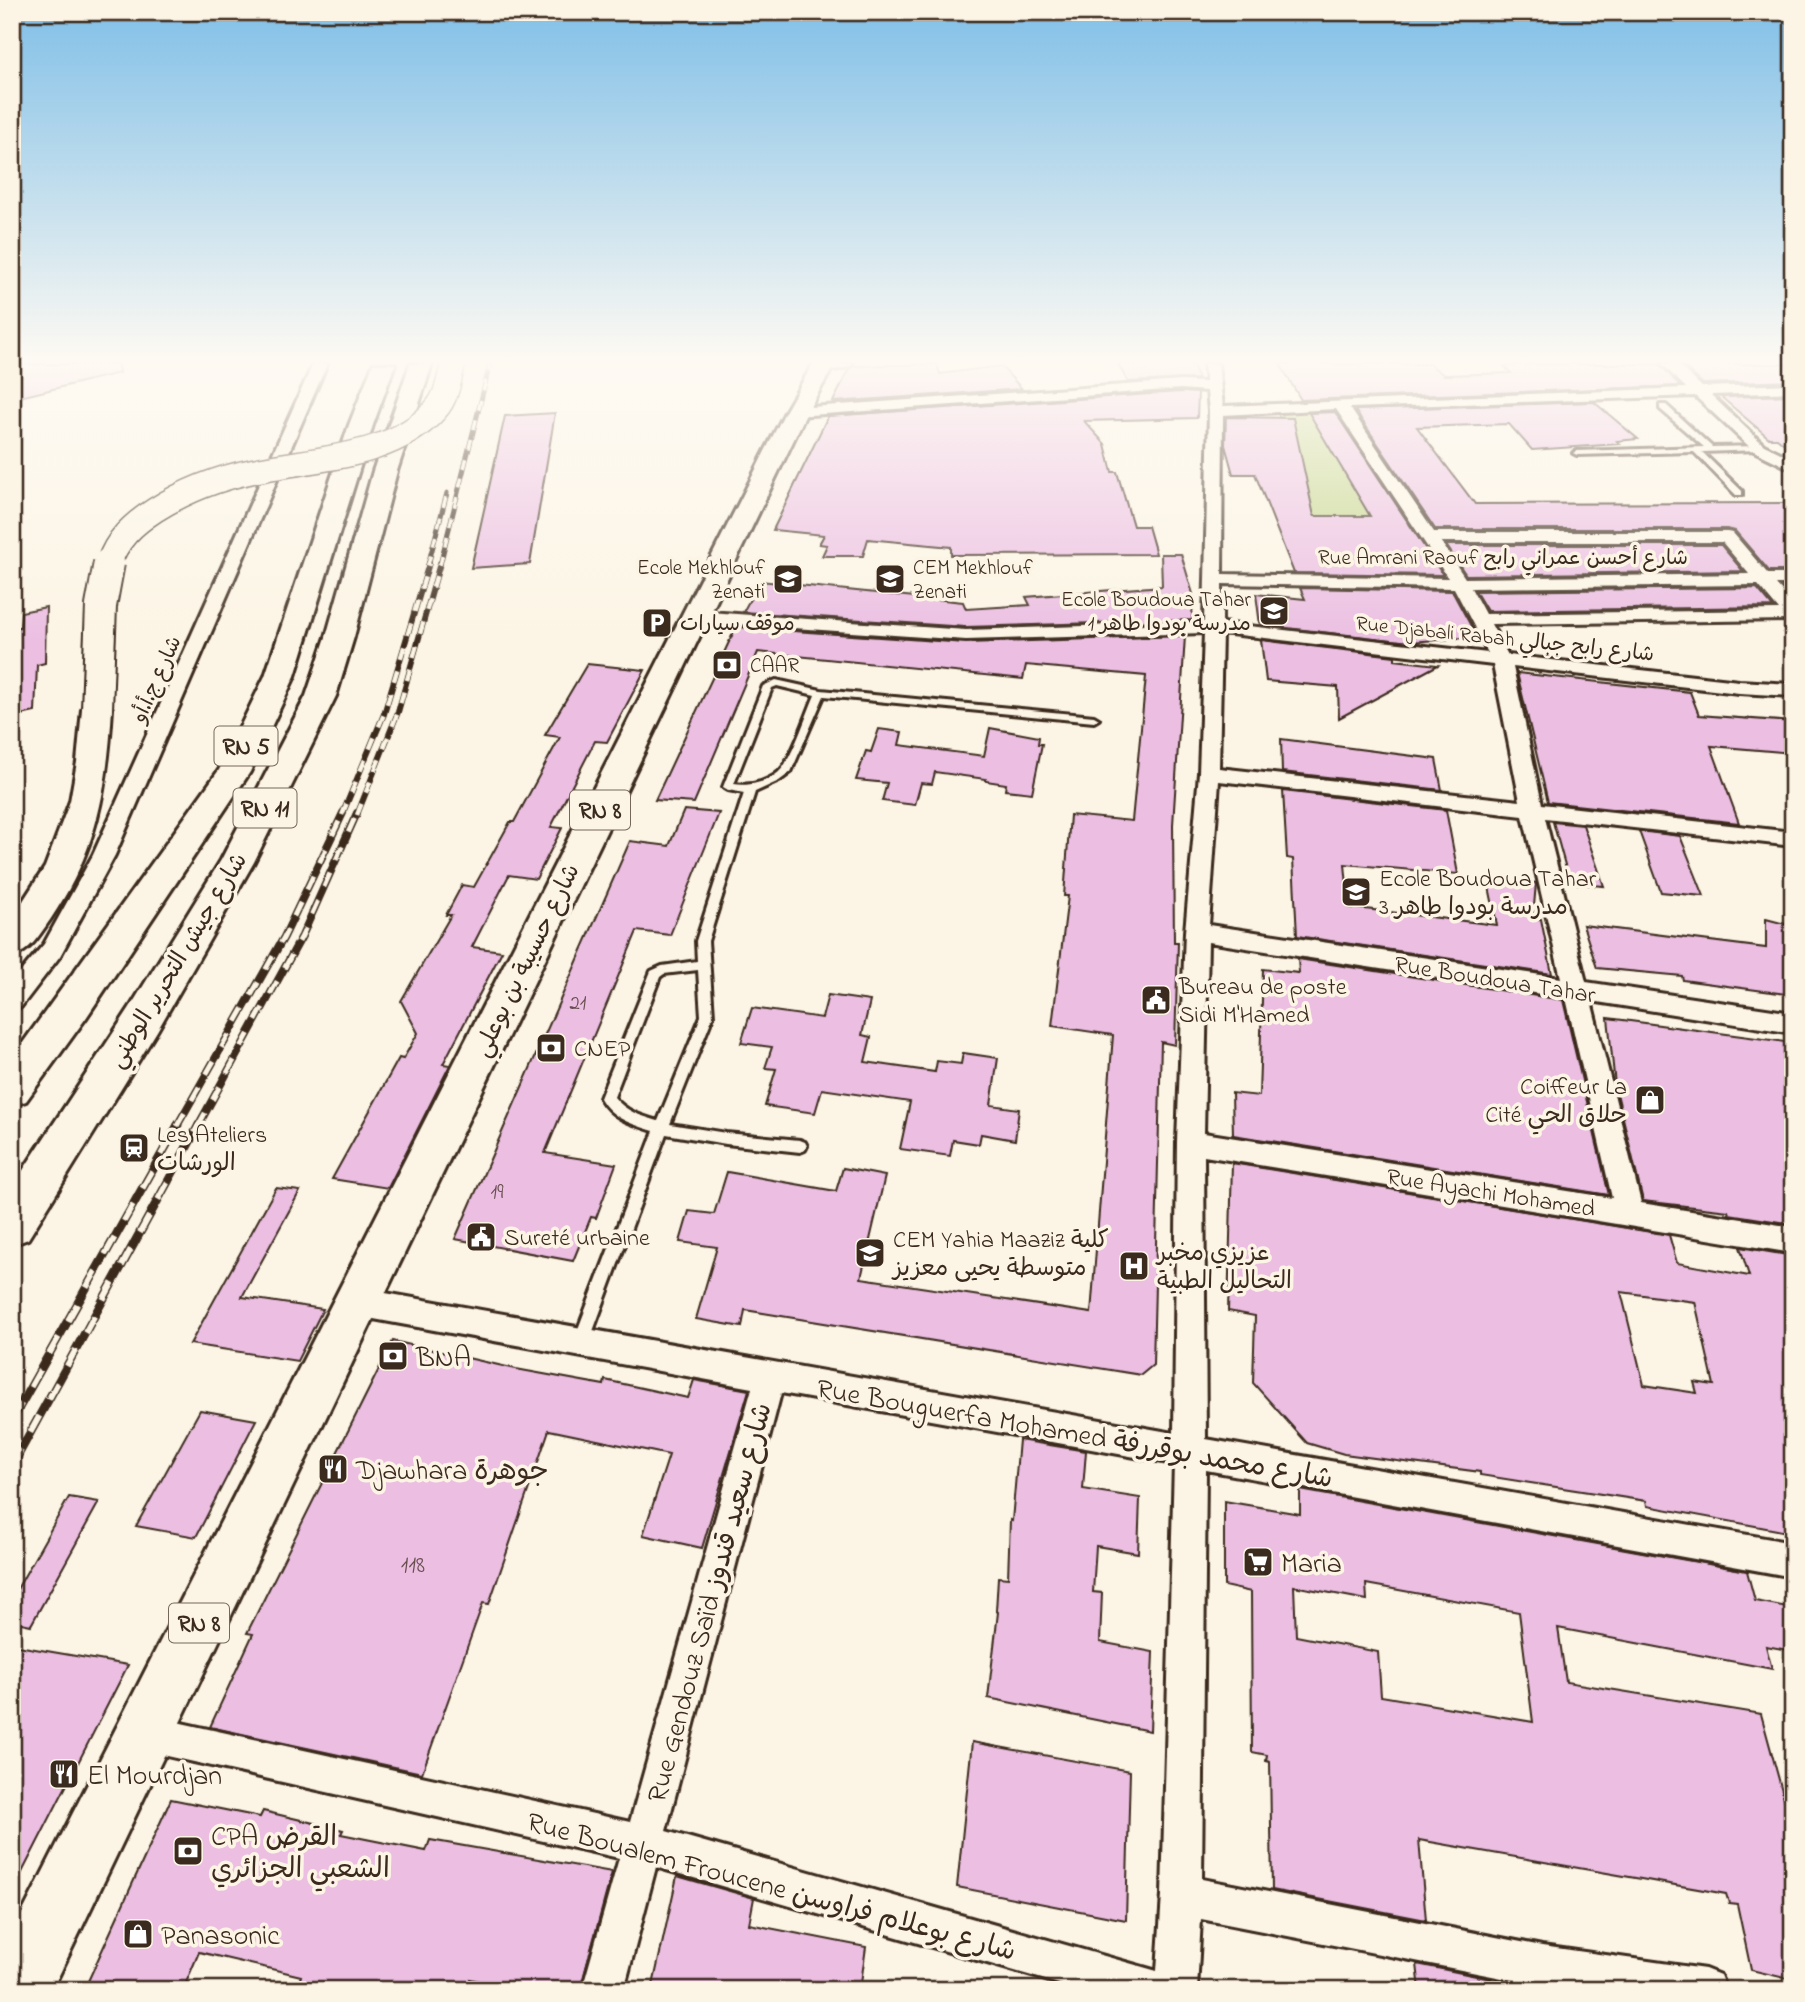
<svg xmlns="http://www.w3.org/2000/svg" width="1805" height="2002" viewBox="0 0 1805 2002" font-family="'Indie Flower','Playpen Sans Arabic',sans-serif">
  <style>
    .green { fill: #c2d489; stroke: #7e7f54; stroke-width: 2 }
    .building { fill: #ebbee2; stroke: #3b2a1e; stroke-width: 2; fill-rule: evenodd }
    .lines { fill: none; stroke-linecap: round; stroke-linejoin: round }
    .service-casing { stroke: #3b2a1e; stroke-width: 6 }
    .minor-casing { stroke: #3b2a1e; stroke-width: 6 }
    .primary-casing { stroke: #3b2a1e; stroke-width: 6 }
    .motorway-casing { stroke: #3b2a1e; stroke-width: 6 }
    .service { fill: #fcf5e5; fill-rule: evenodd }
    .minor { fill: #fcf5e5; fill-rule: evenodd }
    .primary { fill: #fcf5e5; fill-rule: evenodd }
    .motorway { fill: #fcf5e5; fill-rule: evenodd }
    .rail-far3-casing { stroke: #3b2a1e; stroke-width: 5 }
    .rail-far2-casing { stroke: #3b2a1e; stroke-width: 6 }
    .rail-far1-casing { stroke: #3b2a1e; stroke-width: 8 }
    .rail-casing { stroke: #3b2a1e; stroke-width: 9 }
    .rail-far3 { stroke: #fcf5e5; stroke-width: 3.5; stroke-dasharray: 10; stroke-linecap: butt }
    .rail-far2 { stroke: #fcf5e5; stroke-width: 4.5; stroke-dasharray: 12; stroke-linecap: butt }
    .rail-far1 { stroke: #fcf5e5; stroke-width: 5; stroke-dasharray: 15; stroke-linecap: butt }
    .rail { stroke: #fcf5e5; stroke-width: 6; stroke-dasharray: 19; stroke-linecap: butt }
    .motorway-bridge-far1-casing { stroke: #3b2a1e; stroke-width: 27; stroke-linecap: butt }
    .motorway-bridge-casing { stroke: #3b2a1e; stroke-width: 34; stroke-linecap: butt }
    .motorway-bridge-far1 { stroke: #fcf5e5; stroke-width: 24 }
    .motorway-bridge { stroke: #fcf5e5; stroke-width: 30 }
    .labels { text-anchor: middle; stroke-width: 7; stroke-linejoin: round; paint-order: stroke }
    .far-street-label { font-size: 21px; fill: #3b2a1e; stroke: #fcf5e5 }
    .far-poi-label { font-size: 21px; fill: #3b2a1e; stroke: #fcf5e5; text-anchor: start }
    .number-label { font-size: 21px; fill: #674f4f }
    .shield { fill: #fcf5e5; stroke: #75675a; stroke-width: 2 }
    .shield-label { font-size: 23px; font-weight: bold; fill: #3b2a1e }
    .poi-label { font-size: 24px; fill: #3b2a1e; stroke: #fcf5e5; text-anchor: start }
    .street-label { font-size: 24px; fill: #3b2a1e; stroke: #fcf5e5 }
    .near-number-label { font-size: 24px; fill: #674f4f }
    .near-poi-label { font-size: 28px; fill: #3b2a1e; stroke: #fcf5e5; text-anchor: start }
    .near-street-label { font-size: 28px; fill: #3b2a1e; stroke: #fcf5e5 }
  </style>
  <rect width="100%" height="100%" fill="#fcf5e5"/>
  <filter id="ink" filterUnits="userSpaceOnUse"><feTurbulence type="fractalNoise" baseFrequency=".0143" numOctaves="2"/><feDisplacementMap in="SourceGraphic" scale="14" xChannelSelector="R" yChannelSelector="G"/><feConvolveMatrix kernelMatrix="1 2 1 2 8 2 1 2 1" color-interpolation-filters="sRGB"/></filter>
  <g filter="url(#ink)">
    <polygon class="green" points="1334,409 1409,516 1296,516 1278,411"/>
    <g class="building">
      <polygon points="12,364 118,364 119,373 12,399"/>
      <polygon points="937,364 940,374 1001,366 1022,389 833,402 849,369 854,366"/>
      <polygon points="1118,364 1193,364 1198,379 1128,382"/>
      <polygon points="1280,364 1429,364 1444,375 1511,373 1504,366 1534,364 1660,364 1680,386 1301,400"/>
      <polygon points="1681,364 1793,364 1793,381 1703,384"/>
      <polygon points="1181,392 1198,393 1197,418 1084,421 1105,444 1112,472 1117,472 1133,526 1148,526 1156,554 951,555 951,547 868,539 863,556 822,556 827,545 819,544 824,535 773,530 828,416"/>
      <polygon points="1793,395 1793,451 1777,438 1769,438 1721,397"/>
      <polygon points="1594,402 1638,439 1617,441 1620,444 1532,450 1509,424 1417,427 1475,504 1793,503 1793,571 1769,571 1735,531 1727,529 1435,529 1355,410"/>
      <polygon points="1335,412 1443,575 1294,573 1255,474 1233,474 1225,445 1226,417 1293,418 1314,516 1370,516 1309,413"/>
      <polygon points="555,413 530,564 471,568 505,416"/>
      <polygon points="1446,545 1721,545 1743,571 1466,575"/>
      <polygon points="1161,554 1181,554 1193,594 1192,620 966,627 743,612 760,581 963,602 966,609 1030,605 1026,597 1162,586"/>
      <polygon points="1300,588 1452,591 1477,637 1410,642 1260,625 1256,594 1305,599"/>
      <polygon points="1757,588 1773,607 1487,611 1475,591"/>
      <polygon points="46,607 45,663 37,665 35,712 12,717 12,628 20,627 21,612"/>
      <polygon points="736,627 966,643 1185,636 1173,825 1174,942 1178,942 1175,1045 1161,1042 1153,1365 1141,1375 745,1310 742,1327 696,1319 717,1247 680,1242 689,1211 714,1214 727,1172 836,1191 843,1168 885,1176 861,1278 1091,1313 1113,1035 1052,1026 1068,896 1064,896 1070,815 1132,821 1146,676 1026,665 1023,679 758,652 694,803 655,800"/>
      <polygon points="1261,640 1395,656 1395,660 1438,665 1339,718 1338,687 1266,681"/>
      <polygon points="587,664 645,670 607,742 595,741 551,827 562,828 536,879 509,875 472,947 502,951 443,1064 450,1065 388,1188 332,1179 399,1058 403,1059 418,1033 401,1001 451,915 446,915 462,885 474,887 510,822 514,822 560,737 545,735"/>
      <polygon points="1517,673 1690,692 1699,715 1793,722 1793,753 1711,746 1739,823 1548,802"/>
      <polygon points="990,728 1039,737 1038,744 1042,744 1032,793 1005,790 1006,784 986,781 986,779 935,772 932,784 921,783 915,805 882,801 887,783 856,780 866,751 871,752 879,729 902,732 899,745 984,756"/>
      <polygon points="1281,739 1436,759 1442,790 1282,772"/>
      <polygon points="1283,791 1446,810 1458,874 1345,864 1349,907 1497,925 1487,877 1536,883 1533,918 1541,919 1552,974 1297,936 1293,859 1287,858"/>
      <polygon points="684,810 719,813 670,935 637,931 545,1153 616,1164 596,1218 591,1217 573,1261 455,1239 630,841 669,846"/>
      <polygon points="1553,822 1583,825 1604,886 1570,883"/>
      <polygon points="1639,831 1680,836 1704,896 1661,892"/>
      <polygon points="1766,919 1793,926 1793,995 1683,980 1682,976 1597,968 1583,925 1766,948"/>
      <polygon points="1298,959 1563,1000 1609,1195 1233,1135 1232,1093 1259,1096 1263,969 1299,973"/>
      <polygon points="828,995 870,1001 862,1035 871,1037 865,1062 935,1072 937,1061 961,1064 963,1053 998,1058 991,1105 1019,1109 1015,1140 981,1134 979,1144 953,1140 950,1156 900,1149 910,1102 822,1089 815,1113 765,1106 776,1069 765,1068 772,1047 741,1043 752,1008 822,1018"/>
      <polygon points="1608,1018 1793,1043 1793,1224 1729,1214 1728,1211 1643,1201 1615,1085"/>
      <path d="M1232 1163 1669 1235 1677 1263 1749 1276 1740 1247 1793 1256V1533L1647 1506 1646 1501 1480 1475V1472L1344 1454 1307 1443 1253 1383 1255 1316 1228 1311ZM1621 1292 1695 1302 1714 1385 1694 1382 1697 1393 1644 1385Z"/>
      <polygon points="276,1188 300,1191 242,1297 323,1309 297,1361 190,1344"/>
      <polygon points="393,1341 516,1369 604,1385 605,1380 688,1398 694,1380 749,1390 702,1548 643,1535 669,1455 549,1430 489,1604 483,1603 422,1773 210,1727 253,1634 247,1633"/>
      <polygon points="200,1410 256,1420 196,1537 136,1526"/>
      <polygon points="1019,1440 1086,1451 1083,1489 1140,1498 1138,1553 1096,1546 1093,1592 1102,1593 1100,1642 1153,1652 1150,1731 988,1698 998,1612 996,1611 998,1577 1008,1578 1010,1520 1012,1521"/>
      <path d="M1300 1490 1747 1571 1755 1601 1793 1608V1651L1766 1646 1772 1669 1558 1628 1566 1682 1761 1714 1793 1831V1980L1751 1970 1737 1904 1729 1903 1726 1894 1419 1840 1426 1920 1272 1890 1270 1762 1266 1761 1267 1755 1252 1752 1251 1592 1224 1586V1501L1300 1514ZM1366 1584 1519 1612 1533 1722 1381 1696 1378 1652 1296 1636 1294 1586 1367 1600Z"/>
      <polygon points="69,1497 99,1502 31,1625 12,1621 12,1598"/>
      <polygon points="12,1645 128,1665 12,1892"/>
      <polygon points="972,1742 1130,1771 1126,1920 957,1887"/>
      <polygon points="171,1799 260,1817 263,1811 343,1830 341,1834 426,1851 430,1840 612,1872 580,1990 520,1990 470,1979 467,1990 296,1990 301,1976 199,1952 183,1990 84,1990"/>
      <polygon points="677,1876 754,1898 749,1924 866,1947 860,1990 652,1990"/>
      <polygon points="1417,1964 1491,1979 1490,1990 1420,1990"/>
    </g>
    <g class="lines">
      <g class="service-casing">
        <g id="service">
          <polygon points="1660,405 1666,405 1712,447 1762,446 1763,448 1759,450 1702,452 1742,491 1742,495 1736,495 1694,452 1577,455 1573,453 1577,451 1704,447 1660,409"/>
          <path d="M776 680 821 690 1094 716 1099 719 1094 722 824 696 791 772 779 781 755 792 708 941 713 1016 670 1124 726 1133 800 1140 805 1142 807 1146 805 1150 800 1152 726 1144 666 1134 589 1342 586 1347 581 1349 576 1347 573 1342 654 1131C632 1124 612 1119 600 1098L651 971 662 966 697 961 696 941 744 793 728 790 723 787 763 686ZM777 686 815 695C806 716 796 747 784 766 774 781 750 787 734 784L772 688ZM698 970 701 1016 658 1121C641 1116 625 1111 614 1097L660 977 664 974Z"/>
        </g>
      </g>
      <g class="minor-casing">
        <g id="minor">
          <polygon points="313,364 327,364 115,855 60,956 21,1007 12,1009 12,982 44,944 93,855"/>
          <path d="M818 364H853C845 370 829 371 819 369Z"/>
          <path d="M1204 364H1218L1223 406 1686 388 1662 364H1677L1702 387 1793 384V392L1711 395 1764 445 1793 459V470L1754 451 1695 396 1350 408 1434 532H1727L1733 533 1768 574H1793V584H1776L1793 603V620L1491 624 1508 655 1739 681 1793 684V696L1739 693 1513 667 1542 804 1793 832V846L1545 818 1586 982 1793 1013V1033L1591 1001 1641 1203 1793 1227V1253L1204 1156 1206 1439 1793 1543V1577L1206 1470 1202 1879 1542 1946 1705 1969 1720 1975 1726 1990H1564L1201 1919 1197 1990H1080L656 1867 624 1990H582L619 1858 145 1751 132 1746 127 1733 132 1720 145 1715 630 1822 752 1388 357 1316 347 1312 342 1302 347 1292 357 1288 1174 1433 1177 1142 1185 932 1199 773 1204 633 966 640 695 621 686 616 695 611 966 630 1204 622 1209 411 1207 391 1181 389 796 416 789 412 796 408 1181 381 1206 382ZM1336 409 1448 578 1222 574 1223 415ZM1441 542H1722L1749 574 1465 578ZM1222 584 1454 588 1488 653 1222 623ZM1758 585 1779 610 1485 614 1471 588ZM1222 633 1493 665 1520 801 1219 768ZM1219 781 1523 816 1561 978 1209 925ZM1208 942 1566 998 1612 1198 1204 1133ZM781 1393 1174 1464 1162 1895 1157 1971 666 1831Z"/>
        </g>
      </g>
      <g class="primary-casing">
        <polygon id="primary" points="813,364 835,364 807,412 52,1990 12,1990 12,1933 785,412"/>
      </g>
      <g class="motorway-casing">
        <g id="motorway">
          <polygon points="373,364 395,364 373,425 295,676 250,772 86,1018 26,1101 12,1106 12,1058 219,770 265,676 349,425"/>
          <polygon points="410,364 432,364 397,471 354,637 336,696 254,862 157,1031 28,1239 12,1245 12,1187 129,1009 221,860 306,696 326,637 373,471"/>
          <path d="M97 700 108 702 112 709C107 790 97 851 50 920 39 935 31 951 12 957V918L45 867 70 801 77 762 82 709 86 702Z"/>
        </g>
      </g>
      <use href="#service" class="service"/>
      <use href="#minor" class="minor"/>
      <use href="#primary" class="primary"/>
      <use href="#motorway" class="motorway"/>
      <g class="rail-far3-casing">
        <g id="rail-far3">
          <polyline points="428,565 447,493"/>
          <polyline points="440,565 490,364"/>
        </g>
      </g>
      <g class="rail-far2-casing">
        <g id="rail-far2">
          <polyline points="342,815 384,714 429,563"/>
          <polyline points="357,815 398,712 440,563"/>
        </g>
      </g>
      <g class="rail-far1-casing">
        <g id="rail-far1">
          <polyline points="177,1126 284,937 343,813"/>
          <polyline points="198,1126 302,936 357,813"/>
        </g>
      </g>
      <g class="rail-casing">
        <g id="rail">
          <polyline points="12,1420 178,1125"/>
          <polyline points="12,1466 199,1125"/>
        </g>
      </g>
      <use href="#rail-far3" class="rail-far3"/>
      <use href="#rail-far2" class="rail-far2"/>
      <use href="#rail-far1" class="rail-far1"/>
      <use href="#rail" class="rail"/>
      <g class="motorway-bridge-far1-casing">
        <path id="motorway-bridge-far1" d="M108 565C117 539 132 525 155 510 185 491 219 478 253 471 313 458 393 459 436 409 447 397 449 379 453 364"/>
      </g>
      <g class="motorway-bridge-casing">
        <polyline id="motorway-bridge" points="97,709 101,606 109,563"/>
      </g>
      <use href="#motorway-bridge-far1" class="motorway-bridge-far1"/>
      <use href="#motorway-bridge" class="motorway-bridge"/>
    </g>
  </g>
  <linearGradient id="sky" x2="0" y2="1"><stop stop-color="#80bfe7"/><stop offset="0.56" stop-color="#fefaf3"/><stop offset="1" stop-color="#fefaf3" stop-opacity="0"/></linearGradient>
  <rect width="1805" height="645" fill="url(#sky)"/>
  <defs>
    <g id="school-square" transform="scale(1.575)"><rect x="-9" y="-9" width="18" height="18" rx="4" fill="#3b2a1e" stroke="#fcf5e5"/><path d="M0-5L7-2L0 1L-7-2ZM-4 1L0 2.5L4 1V4Q0 6-4 4Z" fill="#fff"/></g>
    <g id="parking-square" transform="scale(1.575)"><rect x="-9" y="-9" width="18" height="18" rx="4" fill="#3b2a1e" stroke="#fcf5e5"/><path d="M-3.5-5.5H1a3.5 3.5 0 0 1 0 7H-1V5.5H-3.5ZM-1-3.4V-.6H.8a1.4 1.4 0 0 0 0-2.8Z" fill="#fff"/></g>
    <g id="bank-square" transform="scale(1.575)"><rect x="-9" y="-9" width="18" height="18" rx="4" fill="#3b2a1e" stroke="#fcf5e5"/><path d="M-6-4H6V4H-6ZM0-2.3a2.3 2.3 0 1 0 0 4.6a2.3 2.3 0 1 0 0-4.6Z" fill="#fff"/></g>
    <g id="civic-square" transform="scale(1.575)"><rect x="-9" y="-9" width="18" height="18" rx="4" fill="#3b2a1e" stroke="#fcf5e5"/><path d="M-.6-6.5H3V-4.5H.6V-3L4-1V1h2V6H-6V1h2V-1L-.6-3ZM-1.2 2.5V6h2.4V2.5Z" fill="#fff"/></g>
    <g id="shop-square" transform="scale(1.575)"><rect x="-9" y="-9" width="18" height="18" rx="4" fill="#3b2a1e" stroke="#fcf5e5"/><path d="M-5-2.5h2.3a2.7 3.5 0 0 1 5.4 0H5L5.5 6h-11ZM-1.5-2.5h3a1.5 2.3 0 0 0-3 0Z" fill="#fff"/></g>
    <g id="station-square" transform="scale(1.575)"><rect x="-9" y="-9" width="18" height="18" rx="4" fill="#3b2a1e" stroke="#fcf5e5"/><path d="M-3-6H3Q5-6 5-4V2Q5 4 3 4L4.5 6H3L1.5 4h-3L-3 6H-4.5L-3 4Q-5 4-5 2V-4Q-5-6-3-6ZM-3.5-4v3h7v-3ZM-3.5 1v1.5H-2V1ZM2 1v1.5H3.5V1Z" fill="#fff"/></g>
    <g id="hospital-square" transform="scale(1.575)"><rect x="-9" y="-9" width="18" height="18" rx="4" fill="#3b2a1e" stroke="#fcf5e5"/><path d="M-5-5h3v3.5h4V-5h3V5h-3V1.5h-4V5h-3Z" fill="#fff"/></g>
    <g id="restaurant-square" transform="scale(1.575)"><rect x="-9" y="-9" width="18" height="18" rx="4" fill="#3b2a1e" stroke="#fcf5e5"/><path d="M-5-6h1v4h1v-4h1v4h1v-4h1v5L-1.5 .5V6h-2V.5L-5-1ZM5-6V6H3V1.5H1.5Q1.5-4 5-6Z" fill="#fff"/></g>
    <g id="supermarket-square" transform="scale(1.575)"><rect x="-9" y="-9" width="18" height="18" rx="4" fill="#3b2a1e" stroke="#fcf5e5"/><path d="M-6-5.5h2.5l.6 2H6L4.5 2H-2.5L-4.4-4H-6ZM-1.5 3.2a1.3 1.3 0 1 0 .1 0ZM3 3.2a1.3 1.3 0 1 0 .1 0Z" fill="#fff"/></g>
  </defs>
  <g fill-rule="evenodd">
    <use href="#school-square" x="788" y="579"/>
    <use href="#school-square" x="890" y="579"/>
    <use href="#school-square" x="1274" y="611"/>
    <use href="#parking-square" x="657" y="623"/>
    <use href="#bank-square" x="727" y="665"/>
    <use href="#school-square" x="1356" y="892"/>
    <use href="#civic-square" x="1156" y="1000"/>
    <use href="#bank-square" x="551" y="1048"/>
    <use href="#shop-square" x="1650" y="1100"/>
    <use href="#station-square" x="134" y="1148"/>
    <use href="#civic-square" x="481" y="1237"/>
    <use href="#school-square" x="870" y="1253"/>
    <use href="#hospital-square" x="1134" y="1266"/>
    <use href="#bank-square" x="393" y="1356"/>
    <use href="#restaurant-square" x="333" y="1469"/>
    <use href="#supermarket-square" x="1258" y="1562"/>
    <use href="#restaurant-square" x="64" y="1774"/>
    <use href="#bank-square" x="188" y="1851"/>
    <use href="#shop-square" x="138" y="1934"/>
  </g>
  <g class="labels">
    <g class="far-street-label">
      <text x="1503" y="564">Rue Amrani Raouf شارع أحسن عمراني رابح</text>
      <text transform="translate(1505 638) rotate(6)" y="7">Rue Djabali Rabah شارع رابح جبالي</text>
      <text transform="translate(156 679) rotate(-66)" y="7">شارع ج.أ.أو</text>
    </g>
    <g class="far-poi-label">
      <text x="765" y="574" text-anchor="end">Ecole Mekhlouf<tspan x="765" dy="24">Zenati</tspan></text>
      <text x="913" y="574">CEM Mekhlouf<tspan x="913" dy="24">Zenati</tspan></text>
      <text x="1251" y="606" text-anchor="end">Ecole Boudoua Tahar<tspan x="1251" dy="24">1 مدرسة بودوا طاهر</tspan></text>
      <text x="680" y="630">موقف سيارات</text>
      <text x="750" y="672">CAAR</text>
    </g>
    <g class="number-label">
      <text x="578" y="1009">21</text>
      <text x="497" y="1198">19</text>
    </g>
    <g class="shield">
      <rect x="214.5" y="726.5" width="63" height="39" rx="5"/>
      <rect x="233.5" y="788.5" width="63" height="39" rx="5"/>
      <rect x="570" y="790.5" width="60" height="39" rx="5"/>
      <rect x="169" y="1603.5" width="60" height="39" rx="5"/>
    </g>
    <g class="shield-label">
      <text x="246" y="754">RN 5</text>
      <text x="265" y="816">RN 11</text>
      <text x="600" y="818">RN 8</text>
      <text x="199" y="1631">RN 8</text>
    </g>
    <g class="poi-label">
      <text x="1379" y="886">Ecole Boudoua Tahar<tspan x="1379" dy="28">3 مدرسة بودوا طاهر</tspan></text>
      <text x="1179" y="994">Bureau de poste<tspan x="1179" dy="28">Sidi M'Hamed</tspan></text>
      <text x="574" y="1056">CNEP</text>
      <text x="1627" y="1094" text-anchor="end">Coiffeur La<tspan x="1627" dy="28">Cité حلاق الحي</tspan></text>
      <text x="157" y="1142">Les Ateliers<tspan x="157" dy="28">الورشات</tspan></text>
      <text x="504" y="1245">Sureté urbaine</text>
      <text x="893" y="1247">CEM Yahia Maaziz كلية<tspan x="893" dy="28">متوسطة يحيى معزيز</tspan></text>
      <text x="1157" y="1260">عزيزي مخبر<tspan x="1157" dy="28">التحاليل الطبية</tspan></text>
    </g>
    <g class="street-label">
      <text transform="translate(177 960) rotate(-59)" y="8">شارع جيش التحرير الوطني</text>
      <text transform="translate(526 960) rotate(-64)" y="8">شارع حسيبة بن بوعلي</text>
      <text transform="translate(1495 979) rotate(9)" y="8">Rue Boudoua Tahar</text>
      <text transform="translate(1491 1192) rotate(9)" y="8">Rue Ayachi Mohamed</text>
    </g>
    <g class="near-number-label">
      <text x="413" y="1572">118</text>
    </g>
    <g class="near-poi-label">
      <text x="416" y="1366">BNA</text>
      <text x="356" y="1479">Djawhara جوهرة</text>
      <text x="1281" y="1572">Maria</text>
      <text x="87" y="1784">El Mourdjan</text>
      <text x="211" y="1845">CPA القرض<tspan x="211" dy="32">الشعبي الجزائري</tspan></text>
      <text x="161" y="1944">Panasonic</text>
    </g>
    <g class="near-street-label">
      <text transform="translate(1075 1432) rotate(10)" y="10">Rue Bouguerfa Mohamed شارع محمد بوقررفة</text>
      <text transform="translate(708 1602) rotate(-75)" y="10">Rue Gendouz Saïd شارع سعيد قندوز</text>
      <text transform="translate(772 1885) rotate(15)" y="10">Rue Boualem Froucene شارع بوعلام فراوسن</text>
    </g>
  </g>
  <rect width="1805" height="2002" fill="none" stroke="#fcf5e5" stroke-width="42"/>
  <rect x="21" y="21" width="1763" height="1960" fill="none" stroke="#3b2a1e" stroke-width="2.5" filter="url(#ink)"/>
</svg>
